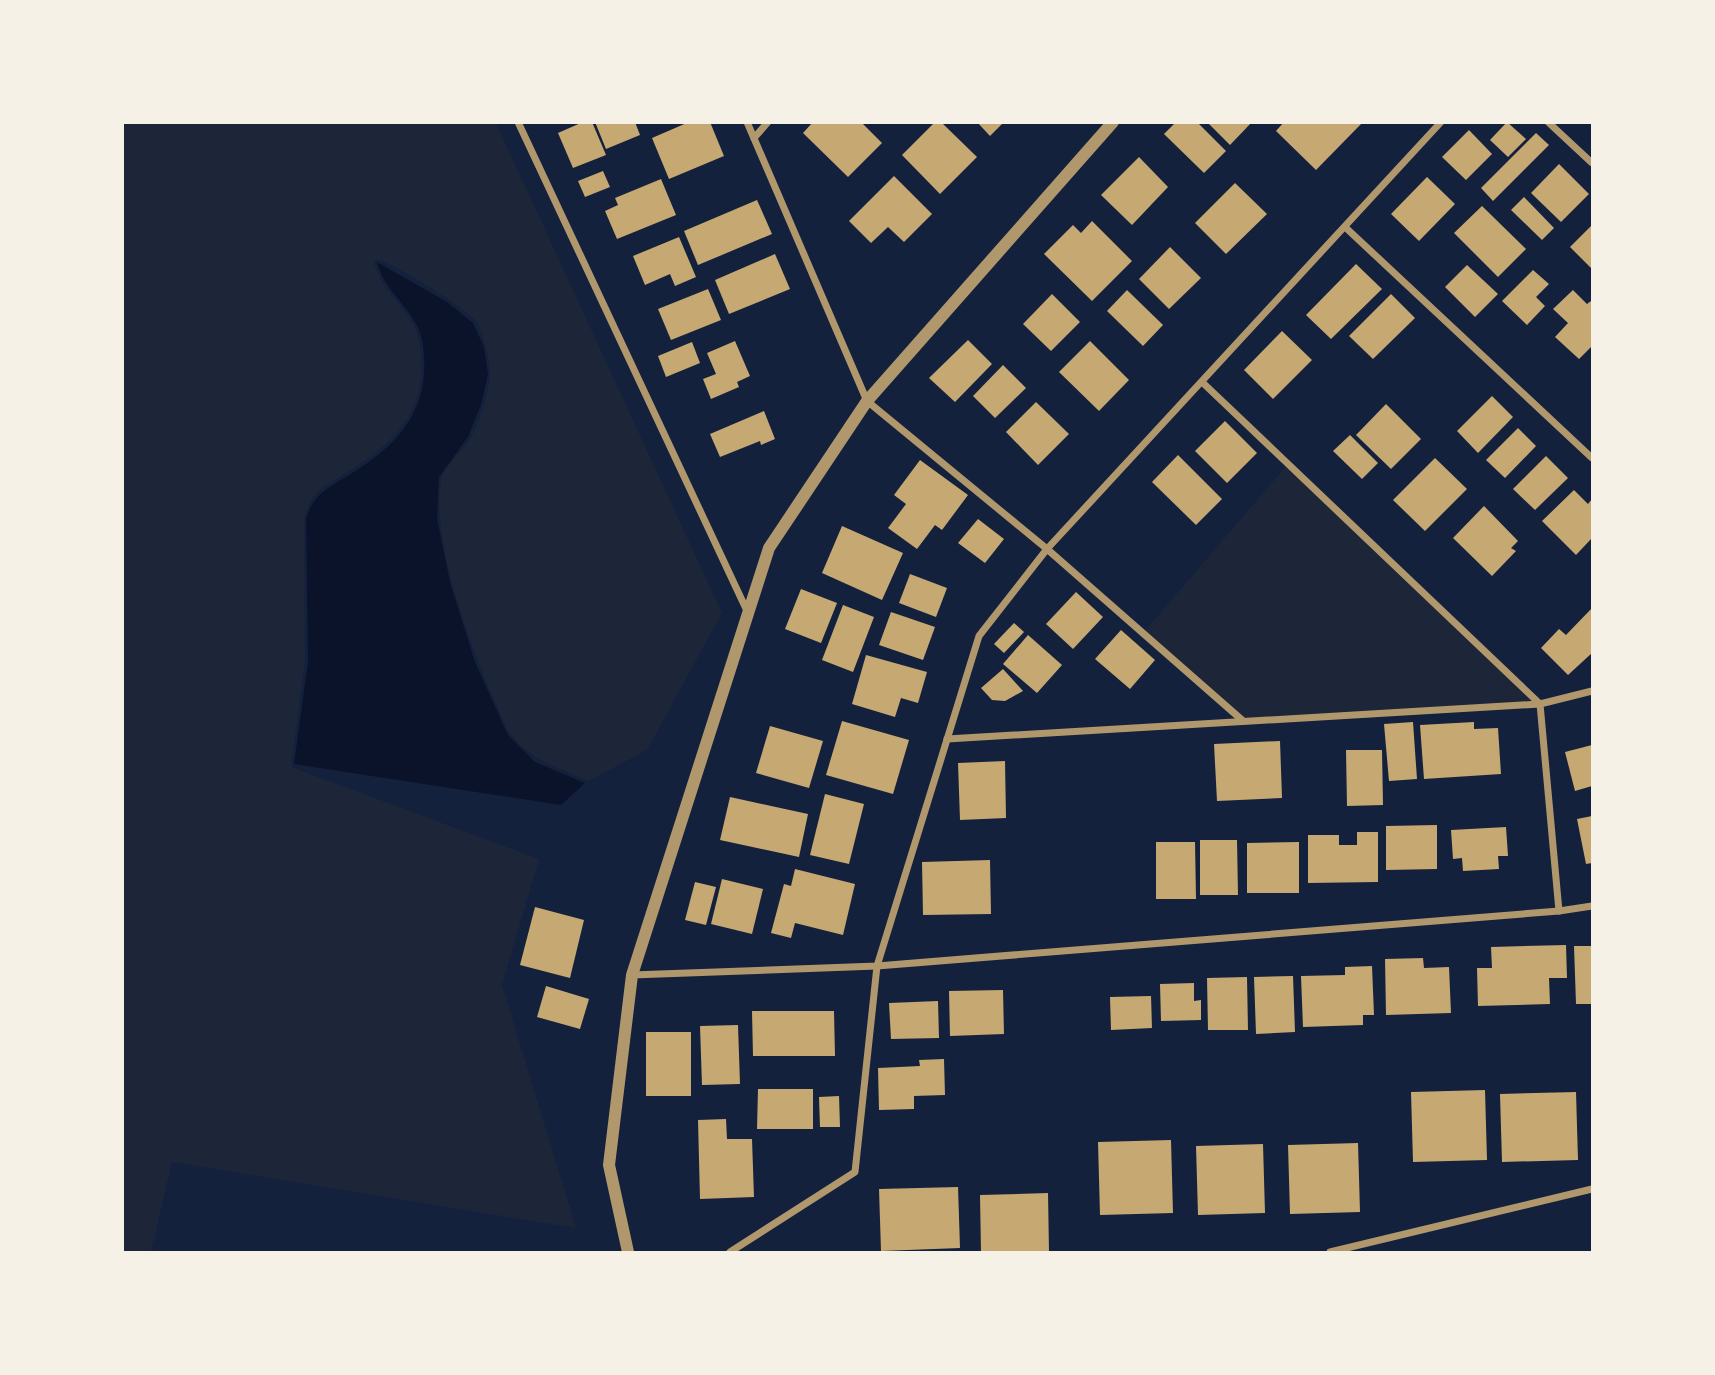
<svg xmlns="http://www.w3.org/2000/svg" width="1715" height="1375" viewBox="0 0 1715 1375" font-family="'Libre Baskerville',serif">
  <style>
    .green { fill: #1d2539 }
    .water { fill: #0b132b }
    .building { fill: #c6a872 }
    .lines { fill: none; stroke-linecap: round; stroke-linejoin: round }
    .minor { stroke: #b1986c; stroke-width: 7 }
    .tertiary { stroke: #b1986c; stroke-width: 12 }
  </style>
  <rect width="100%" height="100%" fill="#14213d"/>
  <g class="green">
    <path d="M123 122 496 123 722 613 647 750 588 781C557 766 534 763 511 735 504 726 500 712 495 701 470 645 431 542 441 481 443 468 460 453 468 442 480 424 487 397 490 376 491 363 483 331 475 320 467 309 387 258 376 260L374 263C382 295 416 312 420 345 429 408 399 439 349 471 325 486 312 489 304 519L305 660 291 767 539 859 502 985 576 1228 172 1162 151 1252H123Z"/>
    <polygon points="1288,464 1540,704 1242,720 1143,633"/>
  </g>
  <path class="water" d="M377 262 447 302 473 323 484 347 488 374 481 405 468 437 439 477 437 518 450 582 475 662 508 735 535 762 585 783 561 805 294 764 308 661 306 519C314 493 327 489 349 475 401 443 431 409 423 345 419 311 384 294 377 262Z"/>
  <g class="building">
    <polygon points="583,122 592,122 606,155 573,168 558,133"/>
    <polygon points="595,122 635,122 640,135 606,149"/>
    <polygon points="689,122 710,122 724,156 669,179 652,138"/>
    <polygon points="813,122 861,122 882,143 848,177 803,133"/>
    <polygon points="935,122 941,122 977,157 940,194 902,155"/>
    <polygon points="977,122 1004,122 990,136"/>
    <polygon points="1176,122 1197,122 1226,151 1204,173 1164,134"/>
    <polygon points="1207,122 1252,122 1230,145"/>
    <polygon points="1284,122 1363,122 1316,170 1276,131"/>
    <polygon points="1507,122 1526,139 1508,157 1490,140"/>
    <polygon points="1469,130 1492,154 1466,180 1442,157"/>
    <polygon points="1536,133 1549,145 1493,201 1481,188"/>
    <polygon points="1139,157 1168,187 1132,225 1101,195"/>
    <polygon points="1559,164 1589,194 1561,222 1531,193"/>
    <polygon points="603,171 610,187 585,197 578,181"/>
    <polygon points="894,176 932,214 904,242 888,227 871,243 849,221"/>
    <polygon points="1427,177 1455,204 1419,241 1391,214"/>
    <polygon points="661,179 676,215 617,239 605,211 618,205 615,198"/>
    <polygon points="1235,183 1267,214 1226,254 1195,223"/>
    <polygon points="1524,197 1554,228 1542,240 1511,210"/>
    <polygon points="757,200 772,234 698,265 684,231"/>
    <polygon points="1482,206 1526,249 1498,277 1454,233"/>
    <polygon points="1092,221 1132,261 1092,301 1044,254 1073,225 1081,233"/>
    <polygon points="1592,225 1592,269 1570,247"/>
    <polygon points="679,237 696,277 675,286 670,274 645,285 633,256"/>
    <polygon points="1170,247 1201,278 1169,309 1139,279"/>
    <polygon points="775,254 790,289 729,314 715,280"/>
    <polygon points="1356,264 1382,289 1331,339 1306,315"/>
    <polygon points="1467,265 1498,294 1475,317 1445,287"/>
    <polygon points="1533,270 1549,284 1536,297 1545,306 1527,325 1502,301"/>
    <polygon points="708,289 721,320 671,340 658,309"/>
    <polygon points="1127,290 1163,325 1143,346 1107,311"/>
    <polygon points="1573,290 1587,304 1591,301 1592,302 1592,346 1579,359 1555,337 1568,323 1553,309"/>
    <polygon points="1052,294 1080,322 1051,351 1023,324"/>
    <polygon points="1391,294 1415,318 1373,359 1349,336"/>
    <polygon points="1282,331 1312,360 1273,399 1244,370"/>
    <polygon points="968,340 992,364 955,402 929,378"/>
    <polygon points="735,341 750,376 737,382 739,387 711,399 703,379 716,374 707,353"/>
    <polygon points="1090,341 1129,380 1099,411 1059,372"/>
    <polygon points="692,342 700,363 666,377 658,356"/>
    <polygon points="1003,365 1026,388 995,418 973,396"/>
    <polygon points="1492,396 1513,417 1478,453 1457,431"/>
    <polygon points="1036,402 1069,434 1038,465 1006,432"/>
    <polygon points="1386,404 1421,439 1391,469 1356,435"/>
    <polygon points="764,411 775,439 761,445 760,441 720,457 710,434"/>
    <polygon points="1225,421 1257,453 1227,483 1195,451"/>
    <polygon points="1518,428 1536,446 1505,478 1486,460"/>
    <polygon points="1350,435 1378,463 1362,479 1333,451"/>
    <polygon points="1178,455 1222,499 1196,525 1152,482"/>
    <polygon points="1546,456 1568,478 1535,510 1513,489"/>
    <polygon points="1435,458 1467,489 1425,531 1393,500"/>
    <polygon points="920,460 968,495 942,530 935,525 917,549 888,528 906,504 894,495"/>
    <polygon points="1574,490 1588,504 1592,499 1592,538 1576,555 1542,521"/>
    <polygon points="1484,506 1518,541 1511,548 1516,551 1492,576 1453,538"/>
    <polygon points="978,519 1004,539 985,563 958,543"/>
    <polygon points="842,526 903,553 882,600 822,573"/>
    <polygon points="910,574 947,588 936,617 899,603"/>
    <polygon points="801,589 837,603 821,643 785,629"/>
    <polygon points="1076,592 1103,617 1073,649 1046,624"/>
    <polygon points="843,605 874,617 853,672 822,660"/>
    <polygon points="1592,608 1592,653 1568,675 1541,648 1559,629 1566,635"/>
    <polygon points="891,612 935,627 923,660 879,645"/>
    <polygon points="1014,623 1024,632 1004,653 994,644"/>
    <polygon points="1121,630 1155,660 1130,689 1095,659"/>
    <polygon points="1028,635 1062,665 1037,693 1003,664"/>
    <polygon points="866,655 927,672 918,703 901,698 895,717 852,704"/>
    <polygon points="1003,669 1023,691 1005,701 992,700 981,688"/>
    <polygon points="842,721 909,740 893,794 826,775"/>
    <polygon points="1413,722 1417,779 1389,781 1384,724"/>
    <polygon points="1474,722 1474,729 1498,728 1501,774 1424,779 1420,725"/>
    <polygon points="770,726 823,741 809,788 756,773"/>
    <polygon points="1280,741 1282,798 1217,801 1214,744"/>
    <polygon points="1592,745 1592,786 1575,791 1565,752"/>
    <polygon points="1346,750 1382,750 1383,805 1347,806"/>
    <polygon points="1005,761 1006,818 960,820 958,763"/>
    <polygon points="825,794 864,804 849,864 810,855"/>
    <polygon points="730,797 808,814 799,857 720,840"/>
    <polygon points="1592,816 1592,863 1586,864 1577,819"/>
    <polygon points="1437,825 1437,869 1386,870 1386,826"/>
    <polygon points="1506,827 1508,856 1498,856 1499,869 1463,871 1462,858 1453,859 1451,830"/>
    <polygon points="1357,832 1378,832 1378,882 1308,883 1308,835 1339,835 1339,845 1357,845"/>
    <polygon points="1200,840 1237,840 1238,895 1200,895"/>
    <polygon points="1156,842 1195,842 1196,899 1156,899"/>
    <polygon points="1299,842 1299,893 1247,893 1247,843"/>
    <polygon points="990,860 991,914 923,915 922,862"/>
    <polygon points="795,869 855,884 843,935 795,923 791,938 771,933 784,884 791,886"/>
    <polygon points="722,879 763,889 752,934 711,924"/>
    <polygon points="695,882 716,887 706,925 685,920"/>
    <polygon points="535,907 584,920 570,978 520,965"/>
    <polygon points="1566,945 1567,978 1549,978 1550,1004 1478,1006 1477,968 1492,968 1491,947"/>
    <polygon points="1574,946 1592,946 1592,1004 1576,1004"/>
    <polygon points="1423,958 1424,968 1449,967 1451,1013 1386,1015 1385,959"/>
    <polygon points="1372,966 1374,1015 1363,1015 1363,1025 1303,1027 1301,976 1345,975 1345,967"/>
    <polygon points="1293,976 1295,1032 1256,1034 1254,977"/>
    <polygon points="1247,977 1248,1030 1208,1030 1207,978"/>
    <polygon points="1194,983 1194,1001 1201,1000 1201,1020 1161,1021 1160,984"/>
    <polygon points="546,986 589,999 580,1029 537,1017"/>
    <polygon points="1003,990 1004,1034 950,1036 949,991"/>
    <polygon points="1151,996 1152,1028 1111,1030 1110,997"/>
    <polygon points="938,1001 939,1038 891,1039 889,1003"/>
    <polygon points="752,1011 834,1011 835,1056 753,1056"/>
    <polygon points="738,1025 740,1084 702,1085 700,1026"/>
    <rect x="646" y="1032" width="45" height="64"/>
    <polygon points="944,1059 945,1095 914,1096 914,1109 879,1110 878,1068 920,1066 919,1060"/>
    <polygon points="758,1089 813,1089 813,1129 757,1129"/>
    <polygon points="1485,1090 1487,1160 1413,1162 1411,1092"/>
    <polygon points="1576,1092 1578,1160 1502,1162 1500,1094"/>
    <polygon points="839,1096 840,1127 820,1127 819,1097"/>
    <polygon points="726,1119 727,1139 752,1139 754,1197 700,1199 698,1120"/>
    <polygon points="1171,1140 1173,1213 1100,1215 1098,1142"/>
    <polygon points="1358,1143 1360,1212 1290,1214 1288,1145"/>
    <polygon points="1263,1144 1265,1213 1198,1215 1196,1146"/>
    <polygon points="958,1187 960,1248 881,1251 879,1189"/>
    <polygon points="1048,1193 1049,1252 981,1252 980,1195"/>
  </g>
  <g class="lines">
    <g class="minor">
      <polyline points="518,122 748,613"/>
      <polyline points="747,122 867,401 1047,549 1242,720"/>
      <polyline points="1548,122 1592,163"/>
      <polyline points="754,138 768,122"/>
      <polyline points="1345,227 1592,458"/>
      <polyline points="1202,382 1540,704 1559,911"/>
      <polyline points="947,739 1540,704 1592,691"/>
      <polyline points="632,975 877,966 1559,911 1592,906"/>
      <polyline points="730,1252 855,1172 877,966 979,636 1047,549 1441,122"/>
      <polyline points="1330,1252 1592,1189"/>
    </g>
    <polyline class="tertiary" points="628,1252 609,1165 632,975 769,548 867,401 1113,122"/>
  </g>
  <rect width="1715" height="1375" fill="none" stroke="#f6f1e7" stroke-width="248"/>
</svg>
